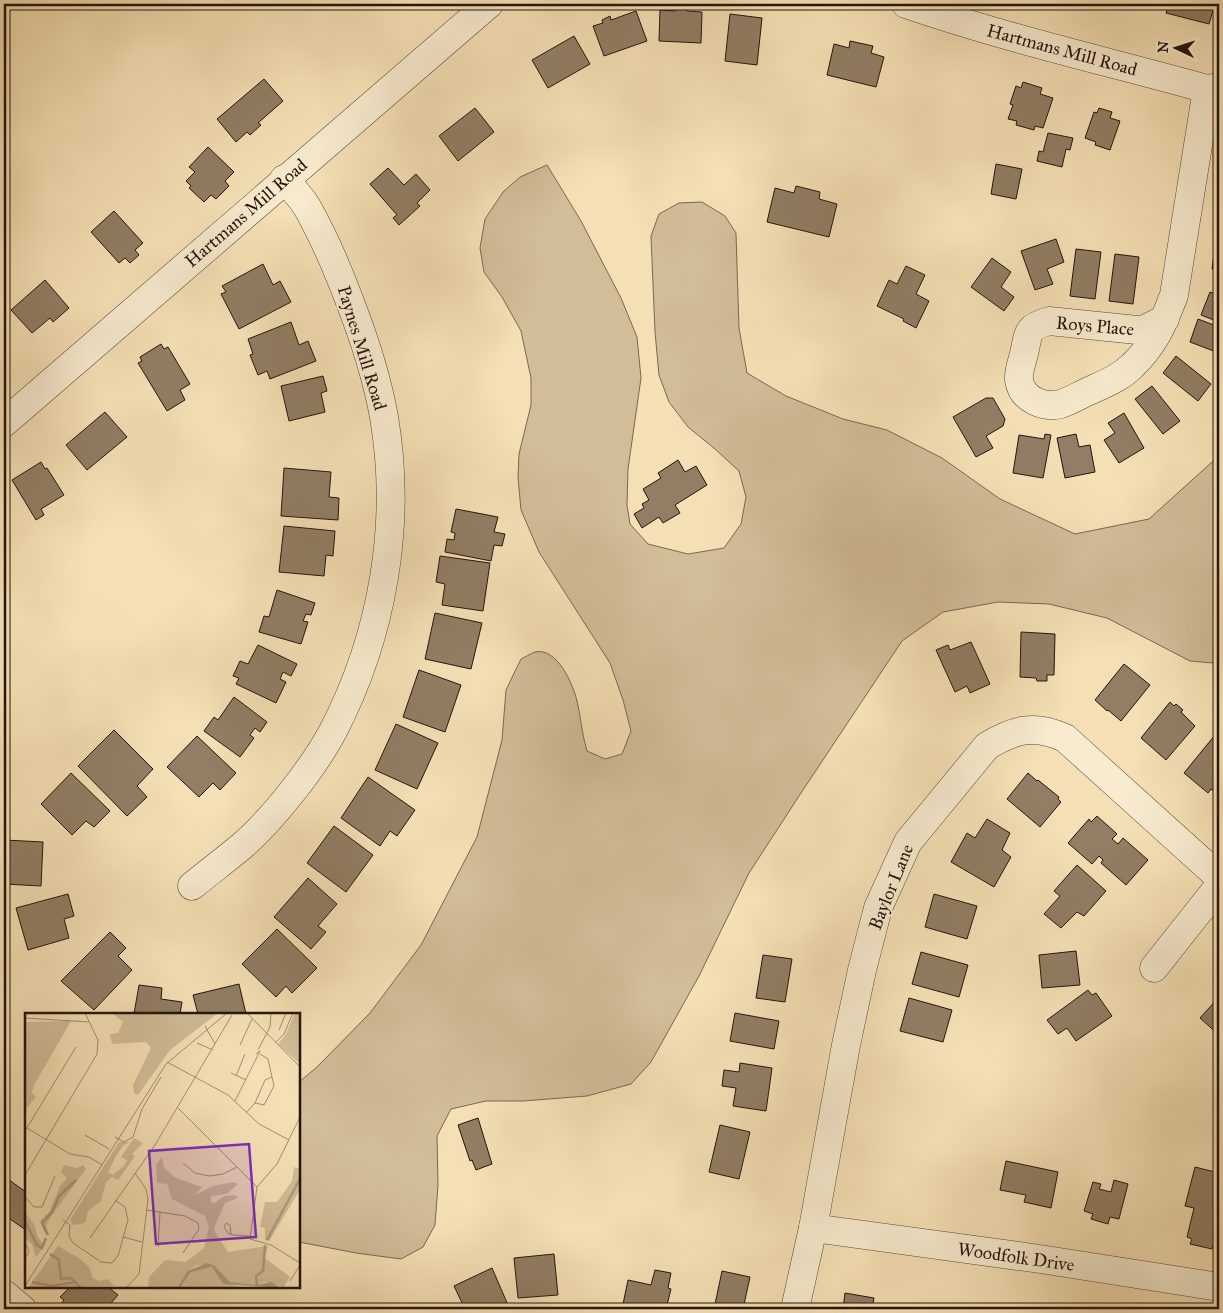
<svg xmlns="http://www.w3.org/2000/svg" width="1223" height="1313" viewBox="0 0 1223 1313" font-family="'IM FELL Great Primer',serif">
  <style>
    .green { fill: #d1bd98; stroke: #7a6852 }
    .building { fill: #917e64; stroke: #24140d }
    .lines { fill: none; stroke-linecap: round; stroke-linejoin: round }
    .minor-casing { stroke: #584737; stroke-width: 29 }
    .minor { stroke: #f8ebcf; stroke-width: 28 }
    .labels { text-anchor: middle; stroke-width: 4.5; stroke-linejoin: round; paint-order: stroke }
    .street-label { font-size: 18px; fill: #24140d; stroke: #f8ebcf }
    .inset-river { fill: none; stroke: #ae9b7c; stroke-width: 2.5 }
    .inset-road { fill: none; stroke: #a18e72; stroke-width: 1 }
    .view { fill: #7b2cbf; fill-opacity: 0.15; stroke: #7b2cbf; stroke-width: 2.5 }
    .inset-edge { fill: none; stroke: #24140d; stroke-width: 2.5 }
  </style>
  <rect width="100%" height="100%" fill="#f5e0b5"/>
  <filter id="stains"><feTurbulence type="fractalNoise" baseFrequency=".004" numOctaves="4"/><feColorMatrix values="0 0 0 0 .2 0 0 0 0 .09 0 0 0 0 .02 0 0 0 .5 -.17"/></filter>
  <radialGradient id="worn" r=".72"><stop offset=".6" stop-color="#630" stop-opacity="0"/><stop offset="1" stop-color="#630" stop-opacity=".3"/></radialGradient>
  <path class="green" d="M547 165 581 221 621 298 637 337 641 378 628 469 627 505 630 524 648 544 688 554 724 548 741 524 746 497 739 471 715 449 688 427 669 402 659 375 655 332 651 236 659 214 679 203 702 202 725 216 736 233 739 328 747 373 786 396 843 419 887 430 942 458 1000 499 1075 534 1149 519 1212 462 1219 459V661L1213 663 1190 661 1107 618 1049 604 998 602 943 612 902 641 801 793 749 873 699 976 651 1062 631 1084 587 1096 523 1101H486L451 1109 437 1136 438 1185 435 1225 423 1247 401 1259 356 1253 299 1242V1082L317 1067 370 1013 421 945 477 837 502 740 506 690 521 659C525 657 530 654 535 652 557 647 573 684 577 701 581 718 582 735 587 751L605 759 622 754 631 731 623 700 610 663 539 552 521 510 518 478 519 454 531 405V378L521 331 502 297 484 272 480 248 485 219 503 192 520 177Z"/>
  <g class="building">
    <polygon points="1169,4 1215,4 1209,24 1166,13"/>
    <polygon points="675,7 687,7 687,11 702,12 701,43 659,41 660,10 675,11"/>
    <polygon points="636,11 647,41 604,56 593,26 603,23 602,20 610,16 611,20"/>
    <polygon points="730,14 762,18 757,65 725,61"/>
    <polygon points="574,36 590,64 548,88 532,60"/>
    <polygon points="850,41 873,46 871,53 884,57 876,87 827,75 834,44 849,48"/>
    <polygon points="264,79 283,101 258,123 261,125 250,135 247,132 236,142 217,119"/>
    <polygon points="1023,82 1042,88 1040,94 1053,98 1043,128 1035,126 1034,130 1016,125 1017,121 1008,119 1013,105 1010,104 1016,86 1021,88"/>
    <polygon points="475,108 494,132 458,161 439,136"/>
    <polygon points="1099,108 1112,112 1110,118 1120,121 1110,150 1095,145 1096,142 1085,138 1094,112 1097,113"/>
    <polygon points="1048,133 1073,138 1070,150 1066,149 1062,167 1037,161 1039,151 1043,152"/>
    <polygon points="208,147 234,172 225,181 229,186 216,199 211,195 204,202 189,188 191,186 186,181 195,172 189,167"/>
    <polygon points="996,164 1022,169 1016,199 991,194"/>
    <polygon points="388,168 404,185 416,174 430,190 417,203 420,206 399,225 393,218 397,215 370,184"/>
    <polygon points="796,186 820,192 819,199 837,204 829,237 767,222 775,188 794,193"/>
    <polygon points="114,211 143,243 135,250 139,255 130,263 125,258 119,263 91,232"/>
    <polygon points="1056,239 1064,262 1047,269 1053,284 1035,290 1021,251"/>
    <polygon points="1215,246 1219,246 1219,270 1212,269"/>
    <polygon points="1076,249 1101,252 1095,299 1070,296"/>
    <polygon points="1115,254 1139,257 1133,304 1109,301"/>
    <polygon points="992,258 1011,272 1001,287 1014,297 1004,311 971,287"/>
    <polygon points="263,264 273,285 280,281 291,302 239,329 221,294 226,292 222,286"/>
    <polygon points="906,266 925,275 916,294 929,301 916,328 903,321 904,319 877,306 889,280 897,284"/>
    <polygon points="45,280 69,308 53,322 50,318 32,333 11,310"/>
    <polygon points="1210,292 1219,295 1219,322 1201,315"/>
    <polygon points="1198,319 1219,327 1219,353 1190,342"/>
    <polygon points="291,322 299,345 308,341 316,361 270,379 267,371 258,375 250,355 253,354 248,339"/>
    <polygon points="161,344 164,349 168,347 190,384 180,390 185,400 167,411 138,363 142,361 140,357"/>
    <polygon points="1176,356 1211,384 1198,401 1163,373"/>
    <polygon points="323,376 327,391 321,393 325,412 289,421 281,386"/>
    <polygon points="1152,386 1180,421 1163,434 1135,399"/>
    <polygon points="986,398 993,398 1005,419 1003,426 986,436 993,448 976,457 953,417"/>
    <polygon points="105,412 127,437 87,470 66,445"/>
    <polygon points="1124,413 1144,448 1119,463 1104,440 1115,433 1108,423"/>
    <polygon points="1045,434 1051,435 1043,478 1013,473 1019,435 1044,439"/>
    <polygon points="1076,434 1079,447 1090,445 1095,472 1065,478 1057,438"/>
    <polygon points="678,460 685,472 696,466 707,485 675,505 680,513 663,523 659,517 642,528 634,514 644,508 642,504 649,500 643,489 661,478 658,473"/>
    <polygon points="41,462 45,469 47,468 64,495 41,509 44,515 36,520 12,480"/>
    <polygon points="284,468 331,472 329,497 339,498 338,520 281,516"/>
    <polygon points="456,509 498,517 494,532 505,534 502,546 494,545 491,561 445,552 447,539 454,540 455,533 451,532"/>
    <polygon points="284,526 335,531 333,556 326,555 324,576 279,572"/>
    <polygon points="440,556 490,563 483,611 442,605 445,584 436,582"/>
    <polygon points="277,590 315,603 311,615 306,614 303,621 308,622 301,644 259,632 264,616 269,617"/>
    <polygon points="435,613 482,623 471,669 425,659"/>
    <polygon points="1021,632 1055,634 1054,675 1047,675 1047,681 1037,681 1036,678 1020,677"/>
    <polygon points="971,642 990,684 970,693 967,686 955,692 936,650 948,645 950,650"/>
    <polygon points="258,645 297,664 291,676 283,672 280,679 286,682 276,703 236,684 239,678 233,676 240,661 248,664"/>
    <polygon points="1124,664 1150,685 1121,721 1108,710 1107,711 1095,700"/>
    <polygon points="419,670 461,685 445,732 403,717"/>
    <polygon points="234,697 267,722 260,732 255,728 250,735 254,738 240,757 204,731 214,717 218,720"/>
    <polygon points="1170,702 1174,706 1176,704 1183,710 1181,712 1195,726 1166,760 1141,738"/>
    <polygon points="396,724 438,743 417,789 375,770"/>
    <polygon points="114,730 153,769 137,786 147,797 127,816 78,766"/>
    <polygon points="1215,735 1219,738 1219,784 1213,791 1211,789 1208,793 1184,773"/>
    <polygon points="197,736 236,773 220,790 213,783 199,797 167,767"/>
    <polygon points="71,773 110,811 94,827 86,821 72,835 41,804"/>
    <polygon points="1028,773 1037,781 1038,780 1059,797 1058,799 1061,802 1040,827 1007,799"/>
    <polygon points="368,777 415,810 397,836 390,831 380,846 341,818"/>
    <polygon points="1097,816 1117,834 1112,839 1118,844 1123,838 1148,860 1126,885 1101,863 1103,860 1099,856 1092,864 1068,843 1089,819 1091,822"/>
    <polygon points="987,819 1010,833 1002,850 1011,857 994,887 951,862 967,833 975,838"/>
    <polygon points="334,826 373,855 346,892 307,863"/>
    <polygon points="4,840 43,842 41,886 4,884"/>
    <polygon points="1077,865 1106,891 1084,916 1077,912 1061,928 1044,914 1060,896 1054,891"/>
    <polygon points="308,878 337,904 318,926 326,932 311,949 274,917"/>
    <polygon points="68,894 74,916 64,919 69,938 28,950 16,908"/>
    <polygon points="934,894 977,906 967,939 925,927"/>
    <polygon points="277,929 317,968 292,993 286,986 276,997 242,964"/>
    <polygon points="110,932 126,948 118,956 132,970 94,1010 61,981"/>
    <polygon points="1076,951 1080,985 1042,988 1039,955"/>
    <polygon points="921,952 968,965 959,997 912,984"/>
    <polygon points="763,955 792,959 785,1002 756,998"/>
    <polygon points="239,984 246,1014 198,1014 193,995"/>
    <polygon points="139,985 162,988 161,999 182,1002 180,1014 134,1014"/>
    <polygon points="1088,990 1092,995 1096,993 1112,1016 1076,1041 1067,1028 1058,1034 1047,1020"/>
    <polygon points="1219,997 1219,1035 1200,1018"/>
    <polygon points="909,998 952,1010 943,1042 900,1031"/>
    <polygon points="735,1013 779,1021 774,1049 730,1041"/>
    <polygon points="740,1063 772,1068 766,1111 733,1106 736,1088 722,1086 724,1070 739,1072"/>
    <polygon points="478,1118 492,1164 476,1170 472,1160 470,1161 458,1125"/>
    <polygon points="720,1125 750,1132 739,1179 709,1172"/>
    <polygon points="1006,1161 1058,1172 1051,1208 1024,1202 1026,1195 1000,1190"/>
    <polygon points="1195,1167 1219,1173 1219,1243 1214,1242 1212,1249 1190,1244 1192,1239 1187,1237 1194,1208 1185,1206"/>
    <polygon points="5,1177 26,1192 26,1230 4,1215"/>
    <polygon points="1114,1180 1128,1184 1119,1219 1110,1217 1108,1224 1091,1219 1093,1214 1084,1211 1093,1182 1101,1184 1099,1189 1111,1192"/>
    <polygon points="554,1254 558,1295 518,1298 514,1258"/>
    <polygon points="492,1268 508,1305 498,1309 465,1309 454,1286"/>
    <polygon points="655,1270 671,1273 668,1288 671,1289 666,1309 622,1309 628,1280 651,1285"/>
    <polygon points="722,1271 750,1277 743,1309 714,1309"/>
    <polygon points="70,1287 108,1287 118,1295 106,1309 65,1309 60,1305 64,1300 60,1297"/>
    <polygon points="845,1293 874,1298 872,1309 843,1309"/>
  </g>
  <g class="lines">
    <g class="minor-casing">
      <g id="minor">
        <path d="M906 4C1005 38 1106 61 1207 89L1219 87"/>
        <path d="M1165 319 1145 329 1137 330 1049 321C1026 328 1029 332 1024 354 1022 362 1018 372 1019 380 1022 400 1044 408 1061 404 1070 401 1080 395 1089 391 1104 384 1120 378 1132 366 1155 344 1163 324 1174 295L1207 89"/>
        <polyline points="4,423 489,4"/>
        <path d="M192 886C208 873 225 860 242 846 273 819 314 767 333 731 383 635 402 523 384 417 377 378 364 338 350 302 338 270 324 237 307 207 301 197 292 188 284 179"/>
        <polyline points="1154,968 1219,886"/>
        <polyline points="813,1228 1040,1259 1219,1287"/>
        <polyline points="4,1294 22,1309"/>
        <path d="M795 1309 813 1228 846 1045 862 970 878 908 908 842 987 746C1015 729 1035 724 1065 738L1219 877"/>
      </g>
    </g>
    <use href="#minor" class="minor"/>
  </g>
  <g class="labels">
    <g class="street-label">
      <text transform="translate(1062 50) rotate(15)" y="6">Hartmans Mill Road</text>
      <text transform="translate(246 213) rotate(-41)" y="6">Hartmans Mill Road</text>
      <text transform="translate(1095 326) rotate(5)" y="6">Roys Place</text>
      <text transform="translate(362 348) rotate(73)" y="6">Paynes Mill Road</text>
      <text transform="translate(891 887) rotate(-68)" y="6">Baylor Lane</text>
      <text transform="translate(1016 1257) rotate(8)" y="6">Woodfolk Drive</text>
    </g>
  </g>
  <g transform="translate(25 1013)">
    <rect width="275" height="275" fill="#f5e0b5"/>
    <path d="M87 0H193L145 37 113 82 109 80 108 72 126 35 121 29 87 31 85 21 93 20 98 9ZM270 0H275V51L253 31 261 21ZM46 8 9 72 7 80 11 84 0 97V9ZM109 125 118 130 107 141 110 143 93 167 87 164 81 169 76 188 63 198 60 210 48 212 45 207 94 129H105L98 133 91 143 83 159 88 162 100 152 102 147 96 144ZM137 144 139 154 149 164 177 174 170 182 188 173 208 169 213 171 202 181 186 183V189L190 190 199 183 210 182 213 185 200 190 189 215 191 221 203 239 243 233 240 245 265 264 259 273 262 275 240 269 231 272 205 269 190 253 172 252 162 258 153 274 123 275 124 264 140 247 161 249 179 235 184 214 180 203 147 186 142 171 132 170 131 152ZM39 152 52 155 58 152 61 156 25 205 21 213 24 223 20 220 15 208 25 198 35 173 42 165 36 159ZM269 154 275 156V177L244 228 240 227V215L235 214 240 189H252L255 185 267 168ZM0 199 9 211 13 225 20 232 11 244 7 231 0 226ZM33 233 54 245 64 254 68 265 74 268 83 266 89 273 3 275ZM178 254 189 255 197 270 223 275H155L166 259Z" fill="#d1bd98"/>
    <path d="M182 250 190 253 205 269 231 272 246 269 256 275 198 271 187 254 166 259 155 275H145L153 274 162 258Z" fill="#ae9b7c"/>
    <path class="inset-river" d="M0 208 12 232 17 235 21 225M23 222 17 210 27 199 34 183 51 167M242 227 275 166M25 241 34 247 36 266 46 265 56 275M7 269 27 273 50 269M232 272 231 263 238 258 240 232"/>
    <path class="inset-road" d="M222 0 275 54M0 5 64 9M180 13 190 31M254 17 261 0M172 30 188 37M250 30 259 21 268 0M215 32 227 6M233 37 245 14 246 0M235 41 243 46 247 64M142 49 203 82 234 111 264 127M206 60 221 67M211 63 220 41M210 88 235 38 231 41M152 94 232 174 225 226 246 232 275 250M221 100 230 90 240 67 247 64 249 73 239 92 230 90M2 115 45 141 64 144 77 152M0 118 51 34M60 122 84 136M90 124 99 129 108 124 117 96 136 64M158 150 170 160 184 163 198 161 212 154M0 162 72 41 73 27 60 0M232 174 252 151 275 104M0 184 9 194H17L30 163M121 197 160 203 173 210 174 216 158 240M38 207 45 212 44 223 48 230 76 249 87 250 93 243 103 207 100 194 90 187M206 221 205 212 201 210 199 214 204 221H206L208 222 224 223M98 224 117 229M65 225 130 132 207 2M0 229 4 238 0 246M133 234 135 199M265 268 275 252M0 273 141 51 202 0M101 275 114 261 123 186 121 176 110 160"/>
    <path class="view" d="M224 131 231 224 131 231 124 138Z"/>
    <rect width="275" height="275" class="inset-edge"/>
  </g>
  <rect width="1223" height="1313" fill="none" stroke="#f5e0b5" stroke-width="20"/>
  <rect x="5" y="5" width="1213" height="1303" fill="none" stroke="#24140d" stroke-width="2.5"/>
  <rect x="10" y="10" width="1203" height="1293" fill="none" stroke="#24140d"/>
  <g transform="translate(1176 48) rotate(274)" stroke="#f8ebcf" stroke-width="4" paint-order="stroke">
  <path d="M0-4L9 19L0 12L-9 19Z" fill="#24140d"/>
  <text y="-8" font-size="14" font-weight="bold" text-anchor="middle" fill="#24140d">N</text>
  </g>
  <rect width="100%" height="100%" filter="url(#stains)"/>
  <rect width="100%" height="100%" fill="url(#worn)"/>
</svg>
